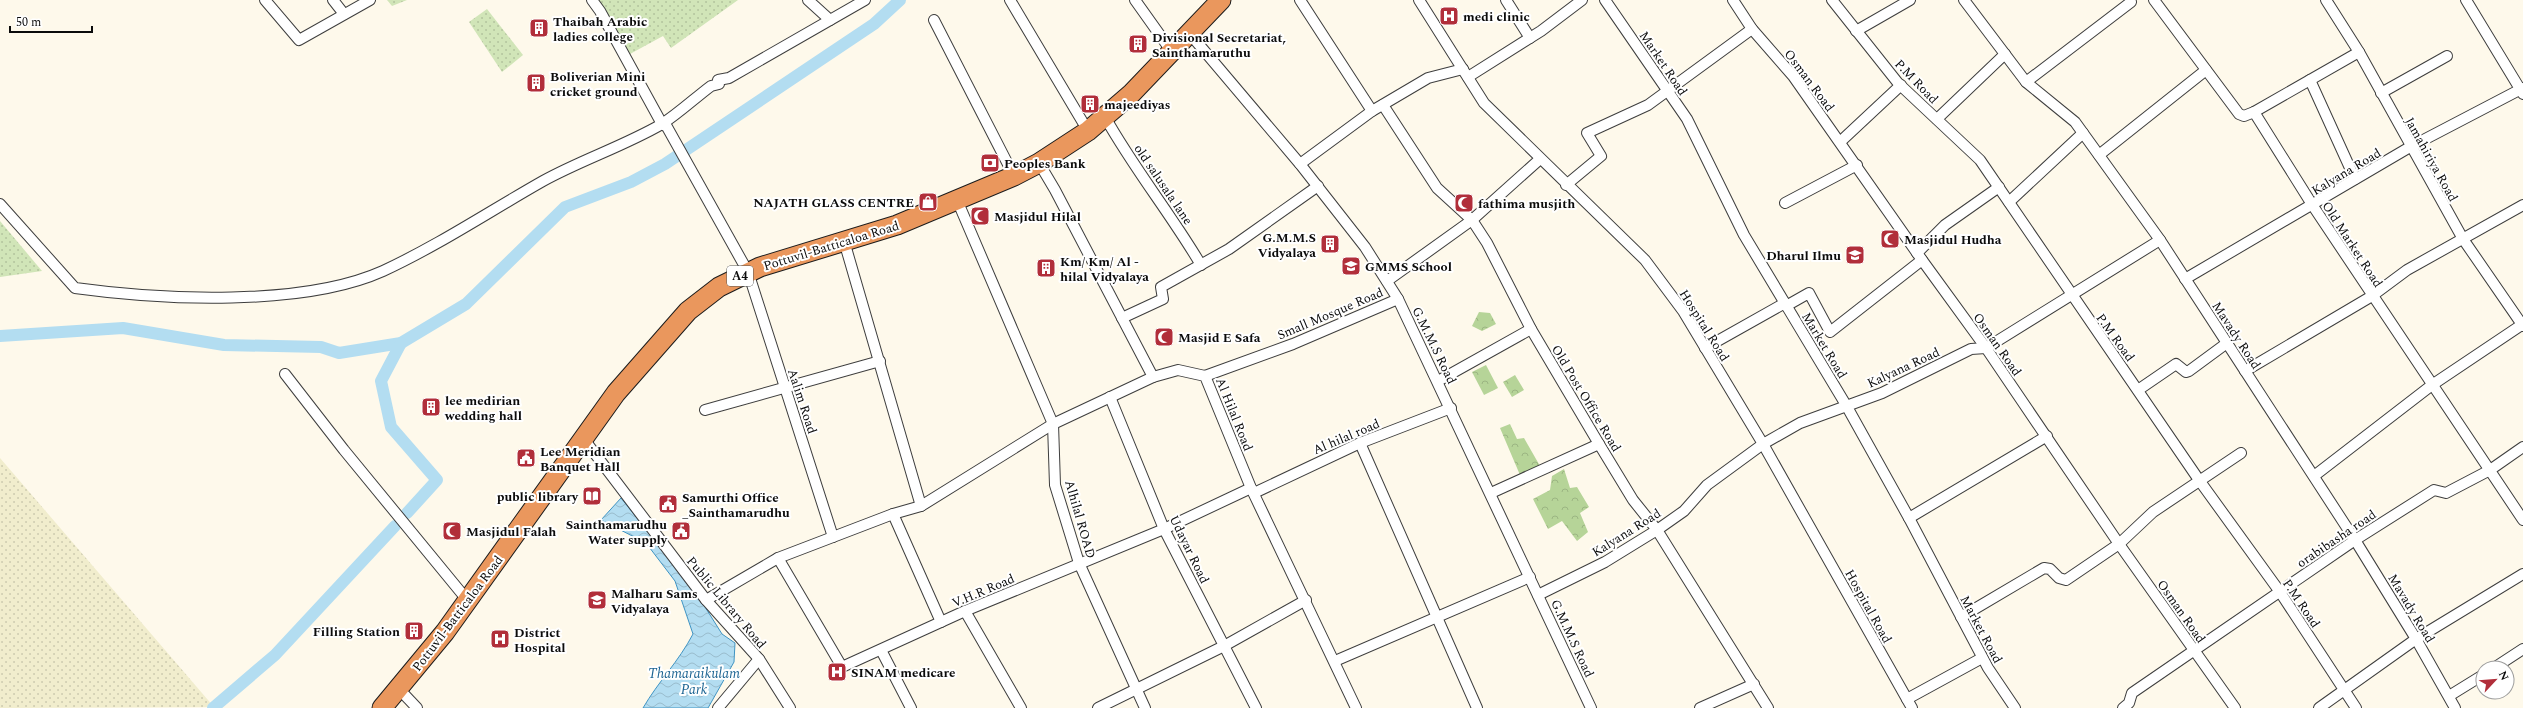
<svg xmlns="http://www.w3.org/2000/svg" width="2523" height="708" viewBox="0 0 2523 708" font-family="Spectral,serif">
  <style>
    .farmland { fill: url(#farmland-dots) }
    .grass { fill: url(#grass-dots) }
    .forest { fill: url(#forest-crowns) }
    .water { fill: url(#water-waves); stroke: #4094c3 }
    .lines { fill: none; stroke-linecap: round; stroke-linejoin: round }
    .canal { stroke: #b3ddf1; stroke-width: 12 }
    .street-casing { stroke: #3e3e3e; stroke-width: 12 }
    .highway-casing { stroke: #1c1c1c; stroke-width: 21 }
    .street { stroke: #fff; stroke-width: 10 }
    .highway { stroke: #ea975d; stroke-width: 19 }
    .labels { text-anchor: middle; stroke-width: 4; stroke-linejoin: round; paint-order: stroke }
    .shield { fill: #fff; stroke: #545454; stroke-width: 1 }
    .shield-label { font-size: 12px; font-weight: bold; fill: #0b0b0b }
    .poi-label { font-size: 13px; font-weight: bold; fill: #0b0b0b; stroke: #fff; text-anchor: start }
    .street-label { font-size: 13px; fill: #0b0b0b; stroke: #fff }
    .water-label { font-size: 14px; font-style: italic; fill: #1e6593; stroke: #fff }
  </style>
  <defs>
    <pattern id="farmland-dots" width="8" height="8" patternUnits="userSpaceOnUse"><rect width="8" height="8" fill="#f1edcd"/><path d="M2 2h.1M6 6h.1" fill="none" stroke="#cdcaaf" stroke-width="1.8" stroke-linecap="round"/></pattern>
    <pattern id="grass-dots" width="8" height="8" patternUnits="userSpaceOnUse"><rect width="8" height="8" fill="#d1e5b8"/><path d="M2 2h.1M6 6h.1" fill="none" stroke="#b2c39d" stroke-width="1.8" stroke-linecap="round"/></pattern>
    <pattern id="forest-crowns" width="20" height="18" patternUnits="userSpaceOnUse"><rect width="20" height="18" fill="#b6d498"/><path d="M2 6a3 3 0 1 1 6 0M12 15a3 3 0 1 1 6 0" fill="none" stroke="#9bb582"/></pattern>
    <pattern id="water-waves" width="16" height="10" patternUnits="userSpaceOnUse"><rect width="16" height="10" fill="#b3ddf1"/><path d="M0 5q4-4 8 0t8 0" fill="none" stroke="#99bccd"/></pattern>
  </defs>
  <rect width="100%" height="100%" fill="#fef9eb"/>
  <polygon class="farmland" points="0,458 214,707 0,708"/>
  <g class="grass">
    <polygon points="387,0 407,0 392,6"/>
    <polygon points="599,0 738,0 671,48 663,36 630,54"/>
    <polygon points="487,9 523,55 502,72 469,22"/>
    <polygon points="0,221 42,271 0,277"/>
  </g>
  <g class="forest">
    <polygon points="1479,312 1490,313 1496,324 1482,331 1472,326"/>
    <polygon points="1486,365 1498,388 1484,395 1472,372"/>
    <polygon points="1515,375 1524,390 1512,397 1503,382"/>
    <polygon points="1510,424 1517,439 1524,438 1540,466 1520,475 1500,428"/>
    <polygon points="1564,469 1570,488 1577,487 1589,507 1580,513 1588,532 1577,541 1562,521 1548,529 1533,499 1550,490 1552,476"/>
  </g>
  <path class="water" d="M621 498 695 591 722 634 735 643 734 662 708 708H643C658 682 679 661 693 634L675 581 646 543 601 520Z"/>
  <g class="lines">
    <g class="canal">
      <polyline points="0,336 123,328 224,345 321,347 339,353 401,343 466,304 565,207 631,182 665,164 874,24 900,0"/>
      <polyline points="401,343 381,381 391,427 437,480 407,513"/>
      <polyline points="213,708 275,655 395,526"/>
    </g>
    <g class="street-casing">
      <g id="street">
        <polyline points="265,0 299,40 370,0"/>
        <polyline points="333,0 344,14"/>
        <polyline points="592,0 600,11 662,124 667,127 748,272 833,537"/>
        <polyline points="808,0 830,20"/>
        <polyline points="1010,0 1088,131"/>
        <polyline points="1135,0 1172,52"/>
        <polyline points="1300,0 1372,111"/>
        <polyline points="1419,0 1484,103 1645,260 1683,311 1763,444 1912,708"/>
        <polyline points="1506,0 1530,38"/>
        <polyline points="1605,0 1687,119 1744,235 1846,405 1909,518 1988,668 2015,708"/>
        <polyline points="1733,0 1752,29 1793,76 1922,260 1986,348 2119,544 2235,708"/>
        <polyline points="1832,0 1898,83 1980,160 2199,480 2280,592 2356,708"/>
        <polyline points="1964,0 2026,82 2075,122 2160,240 2355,540 2416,639 2455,708"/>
        <polyline points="2154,0 2239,114 2244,116 2254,112 2313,206 2523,520"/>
        <polyline points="2326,0 2359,52 2463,239 2523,326"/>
        <polyline points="2466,0 2523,94"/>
        <polyline points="934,20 1014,176"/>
        <polyline points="1856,31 1910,0"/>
        <polyline points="1190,34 1300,164 1365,247 1398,299 1591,708"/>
        <polyline points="1468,77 1541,31 1582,0"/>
        <polyline points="2310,80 2355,179"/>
        <polyline points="2026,82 2131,2"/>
        <polyline points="2381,93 2447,56"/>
        <polyline points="1383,105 1437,188 1472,220 1487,243 1531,329 1599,444 1633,500 1657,530 1768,708"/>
        <polyline points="2254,112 2359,52"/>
        <path d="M1105 117C1134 169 1171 214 1201 265"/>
        <polyline points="1937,119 2005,54"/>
        <polyline points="1840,142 1901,85"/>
        <polyline points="2099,155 2206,70"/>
        <polyline points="1039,163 1055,190 1153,377 1178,370 1205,376 1251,488 1356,708"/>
        <polyline points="1300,164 1372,111 1428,78 1463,69"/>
        <polyline points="1566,185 1601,156 1587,133 1648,105 1752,29"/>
        <polyline points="957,200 1053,424 1055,485 1079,563 1145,708"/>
        <polyline points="2009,202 2083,133"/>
        <polyline points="1785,203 1857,165"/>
        <path d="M0 204 75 288C162 300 303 307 383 271 439 245 490 211 543 181 581 160 624 146 662 124 679 113 695 98 711 86L719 84 718 80 729 78 865 0"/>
        <polyline points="844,241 921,506"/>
        <polyline points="1917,253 1945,225 1999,187"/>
        <polyline points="2185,279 2410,147 2523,88"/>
        <polyline points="1387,281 1472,220 1540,159"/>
        <polyline points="1786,306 1809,293 1830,332 1922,260"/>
        <polyline points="1122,318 1163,299 1161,287 1229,249 1318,186"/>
        <polyline points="1705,348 1785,303"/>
        <polyline points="2245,371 2372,296 2407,270 2523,205"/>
        <polyline points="285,374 344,450 468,601"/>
        <polyline points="1205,376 1293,344 1398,299"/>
        <polyline points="1438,381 1531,329"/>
        <polyline points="2138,390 2176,364 2186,372 2189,371 2227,343"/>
        <polyline points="1110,397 1164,529 1256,708"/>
        <polyline points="705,410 880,361"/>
        <polyline points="583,438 706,600 759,659 790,708"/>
        <polyline points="1360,443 1477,708"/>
        <polyline points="2314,476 2432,385 2523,324"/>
        <polyline points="1254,493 1360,443 1451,408"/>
        <polyline points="1491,493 1599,444"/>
        <polyline points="893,514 941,622"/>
        <polyline points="1909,518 2047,436"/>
        <polyline points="778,558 842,667 965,611 1164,529 1251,488"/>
        <polyline points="1538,595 1605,562 1657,530 1684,511 1707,485 1763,444 1800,423 1882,393 1971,349 1986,348 2160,240"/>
        <polyline points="706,600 778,558 893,514 921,506 1053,424 1153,377"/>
        <polyline points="965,611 1021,708"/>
        <polyline points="1961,617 2044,568 2050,569 2059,578 2066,580 2119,544 2153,512 2241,453"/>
        <polyline points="881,650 911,708"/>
        <polyline points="1335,661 1530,577"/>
        <polyline points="2494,668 2523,649"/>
        <polyline points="399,689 417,708"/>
        <polyline points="2449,696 2483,675"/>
        <polyline points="1907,699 1982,658"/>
        <polyline points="718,708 759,659"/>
        <polyline points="1098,708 1224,646 1306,600"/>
        <polyline points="1700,708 1754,684"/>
        <polyline points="2123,708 2129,703 2132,693 2355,540 2434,490 2446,493 2490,470 2523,447"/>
        <polyline points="2319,708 2416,639 2523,574"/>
      </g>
    </g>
    <g class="highway-casing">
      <polyline id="highway" points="382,708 445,632 616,393 688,311 719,287 760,267 897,225 1014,176 1039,163 1088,131 1131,94 1221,0"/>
    </g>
    <use href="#street" class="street"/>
    <use href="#highway" class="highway"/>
  </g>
  <defs>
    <g id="hospital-square" transform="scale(1)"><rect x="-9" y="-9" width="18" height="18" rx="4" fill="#b12e3a" stroke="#fff"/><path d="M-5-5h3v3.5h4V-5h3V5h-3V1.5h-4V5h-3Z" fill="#fff"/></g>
    <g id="building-square" transform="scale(1)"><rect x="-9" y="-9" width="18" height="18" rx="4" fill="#b12e3a" stroke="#fff"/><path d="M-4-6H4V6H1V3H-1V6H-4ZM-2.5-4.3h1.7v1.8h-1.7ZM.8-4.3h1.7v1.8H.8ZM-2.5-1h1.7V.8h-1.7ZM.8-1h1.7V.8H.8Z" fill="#fff"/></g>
    <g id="bank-square" transform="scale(1)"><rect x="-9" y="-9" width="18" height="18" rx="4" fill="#b12e3a" stroke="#fff"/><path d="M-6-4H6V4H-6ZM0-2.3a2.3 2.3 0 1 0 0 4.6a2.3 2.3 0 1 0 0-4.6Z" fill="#fff"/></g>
    <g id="shop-square" transform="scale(1)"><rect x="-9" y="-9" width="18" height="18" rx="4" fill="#b12e3a" stroke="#fff"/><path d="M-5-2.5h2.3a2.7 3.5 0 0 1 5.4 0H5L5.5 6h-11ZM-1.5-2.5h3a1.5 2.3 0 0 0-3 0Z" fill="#fff"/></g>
    <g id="mosque-square" transform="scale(1)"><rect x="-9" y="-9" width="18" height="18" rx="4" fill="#b12e3a" stroke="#fff"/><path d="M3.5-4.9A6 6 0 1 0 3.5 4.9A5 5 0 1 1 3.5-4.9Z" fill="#fff"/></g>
    <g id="school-square" transform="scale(1)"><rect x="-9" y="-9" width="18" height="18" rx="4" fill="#b12e3a" stroke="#fff"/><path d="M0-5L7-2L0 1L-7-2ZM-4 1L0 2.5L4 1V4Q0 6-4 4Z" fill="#fff"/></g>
    <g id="civic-square" transform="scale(1)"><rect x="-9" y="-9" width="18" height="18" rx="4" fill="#b12e3a" stroke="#fff"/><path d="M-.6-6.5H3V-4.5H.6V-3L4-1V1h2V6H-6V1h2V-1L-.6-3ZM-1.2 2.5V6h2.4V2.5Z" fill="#fff"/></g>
    <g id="library-square" transform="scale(1)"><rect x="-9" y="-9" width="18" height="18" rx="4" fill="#b12e3a" stroke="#fff"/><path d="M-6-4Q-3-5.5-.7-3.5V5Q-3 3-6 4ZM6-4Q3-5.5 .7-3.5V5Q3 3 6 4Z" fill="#fff"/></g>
  </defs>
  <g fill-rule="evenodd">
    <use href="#hospital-square" x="1449" y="16"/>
    <use href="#building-square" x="539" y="28"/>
    <use href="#building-square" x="1138" y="44"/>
    <use href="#building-square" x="536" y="83"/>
    <use href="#building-square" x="1090" y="104"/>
    <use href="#bank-square" x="990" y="163"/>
    <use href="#shop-square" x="928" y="202"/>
    <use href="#mosque-square" x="1464" y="203"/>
    <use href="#mosque-square" x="980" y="216"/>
    <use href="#mosque-square" x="1890" y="239"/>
    <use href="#building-square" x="1330" y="244"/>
    <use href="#school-square" x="1855" y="255"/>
    <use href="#school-square" x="1351" y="266"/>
    <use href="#building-square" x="1046" y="268"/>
    <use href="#mosque-square" x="1164" y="337"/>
    <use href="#building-square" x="431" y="407"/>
    <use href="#civic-square" x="526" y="458"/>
    <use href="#library-square" x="592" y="496"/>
    <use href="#civic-square" x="668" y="504"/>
    <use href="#mosque-square" x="452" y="531"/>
    <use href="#civic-square" x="681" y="531"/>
    <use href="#school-square" x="597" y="600"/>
    <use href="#building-square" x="414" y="631"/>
    <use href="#hospital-square" x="500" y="639"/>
    <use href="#hospital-square" x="837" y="672"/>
  </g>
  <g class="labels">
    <rect class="shield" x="727" y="266" width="26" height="20" rx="3"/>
    <g class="shield-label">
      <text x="740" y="280">A4</text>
    </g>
    <g class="poi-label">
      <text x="1463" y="21">medi clinic</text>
      <text x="553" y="26">Thaibah Arabic<tspan x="553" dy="15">ladies college</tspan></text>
      <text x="1152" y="42">Divisional Secretariat,<tspan x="1152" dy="15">Sainthamaruthu</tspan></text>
      <text x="550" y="81">Boliverian Mini<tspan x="550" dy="15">cricket ground</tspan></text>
      <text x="1104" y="109">majeediyas</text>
      <text x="1004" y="168">Peoples Bank</text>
      <text x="914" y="207" text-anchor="end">NAJATH GLASS CENTRE</text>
      <text x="1478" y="208">fathima musjith</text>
      <text x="994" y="221">Masjidul Hilal</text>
      <text x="1316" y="242" text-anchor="end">G.M.M.S<tspan x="1316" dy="15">Vidyalaya</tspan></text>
      <text x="1904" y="244">Masjidul Hudha</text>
      <text x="1841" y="260" text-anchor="end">Dharul Ilmu</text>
      <text x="1060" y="266">Km/ Km/ Al -<tspan x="1060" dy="15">hilal Vidyalaya</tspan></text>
      <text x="1365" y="271">GMMS School</text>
      <text x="1178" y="342">Masjid E Safa</text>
      <text x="445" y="405">lee medirian<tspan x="445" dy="15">wedding hall</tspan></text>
      <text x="540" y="456">Lee Meridian<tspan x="540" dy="15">Banquet Hall</tspan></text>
      <text x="578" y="501" text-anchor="end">public library</text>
      <text x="682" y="502">Samurthi Office<tspan x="682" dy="15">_Sainthamarudhu</tspan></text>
      <text x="667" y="529" text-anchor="end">Sainthamarudhu<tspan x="667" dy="15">Water supply</tspan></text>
      <text x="466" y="536">Masjidul Falah</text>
      <text x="611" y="598">Malharu Sams<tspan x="611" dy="15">Vidyalaya</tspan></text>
      <text x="400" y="636" text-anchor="end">Filling Station</text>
      <text x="514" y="637">District<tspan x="514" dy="15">Hospital</tspan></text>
      <text x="851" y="677">SINAM medicare</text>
    </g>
    <g class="street-label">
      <text transform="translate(1664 63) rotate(56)" y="5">Market Road</text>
      <text transform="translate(1810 80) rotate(53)" y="5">Osman Road</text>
      <text transform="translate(1917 81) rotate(46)" y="5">P.M Road</text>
      <text transform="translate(2432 159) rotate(61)" y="5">Jamahiriya Road</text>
      <text transform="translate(2346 171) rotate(-31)" y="5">Kalyana Road</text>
      <text transform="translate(1164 184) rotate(56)" y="5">old salusala lane</text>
      <text transform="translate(2353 244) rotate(57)" y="5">Old Market Road</text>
      <text transform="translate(831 245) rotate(-17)" y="5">Pottuvil-Batticaloa Road</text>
      <text transform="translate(1330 313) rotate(-23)" y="5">Small Mosque Road</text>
      <text transform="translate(1705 325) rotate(58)" y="5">Hospital Road</text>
      <text transform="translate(2237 335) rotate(57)" y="5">Mavady Road</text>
      <text transform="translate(2116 337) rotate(54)" y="5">P.M Road</text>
      <text transform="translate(1998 344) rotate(55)" y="5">Osman Road</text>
      <text transform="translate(1435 345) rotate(64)" y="5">G.M.M.S Road</text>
      <text transform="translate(1825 345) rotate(59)" y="5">Market Road</text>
      <text transform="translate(1903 367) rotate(-25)" y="5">Kalyana Road</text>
      <text transform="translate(1587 398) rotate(59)" y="5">Old Post Office Road</text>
      <text transform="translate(803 401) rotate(72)" y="5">Aalim Road</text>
      <text transform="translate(1235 414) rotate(68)" y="5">Al Hilal Road</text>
      <text transform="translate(1346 436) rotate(-23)" y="5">Al hilal road</text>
      <text transform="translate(1081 519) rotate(74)" y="5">Alhilal ROAD</text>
      <text transform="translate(1626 532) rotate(-32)" y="5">Kalyana Road</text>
      <text transform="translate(2336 538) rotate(-34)" y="5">orabibasha road</text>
      <text transform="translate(1190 549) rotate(64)" y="5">Udayar Road</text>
      <text transform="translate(983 590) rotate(-23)" y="5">V.H.R Road</text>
      <text transform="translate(727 602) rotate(50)" y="5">Public Library Road</text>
      <text transform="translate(2302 603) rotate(56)" y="5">P.M Road</text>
      <text transform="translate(1869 606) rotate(61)" y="5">Hospital Road</text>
      <text transform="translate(2412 608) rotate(59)" y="5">Mavady Road</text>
      <text transform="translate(2182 611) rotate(55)" y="5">Osman Road</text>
      <text transform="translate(457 613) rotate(-53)" y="5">Pottuvil-Batticaloa Road</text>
      <text transform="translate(1982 629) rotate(62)" y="5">Market Road</text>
      <text transform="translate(1573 638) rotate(65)" y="5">G.M.M.S Road</text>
    </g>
    <g class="water-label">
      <text x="694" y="678">Thamaraikulam<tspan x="694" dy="16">Park</tspan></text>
    </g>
  </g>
  <g transform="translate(2495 680) rotate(64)"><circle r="19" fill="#ffffff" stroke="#9d9d9d"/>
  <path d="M0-3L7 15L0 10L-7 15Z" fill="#b12e3a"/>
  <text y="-6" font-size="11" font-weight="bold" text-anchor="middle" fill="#0b0b0b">N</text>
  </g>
  <path d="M10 26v6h82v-6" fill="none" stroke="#0b0b0b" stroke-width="2"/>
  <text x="16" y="26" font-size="12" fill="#0b0b0b" stroke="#ffffff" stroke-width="3" paint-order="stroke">50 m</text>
</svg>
